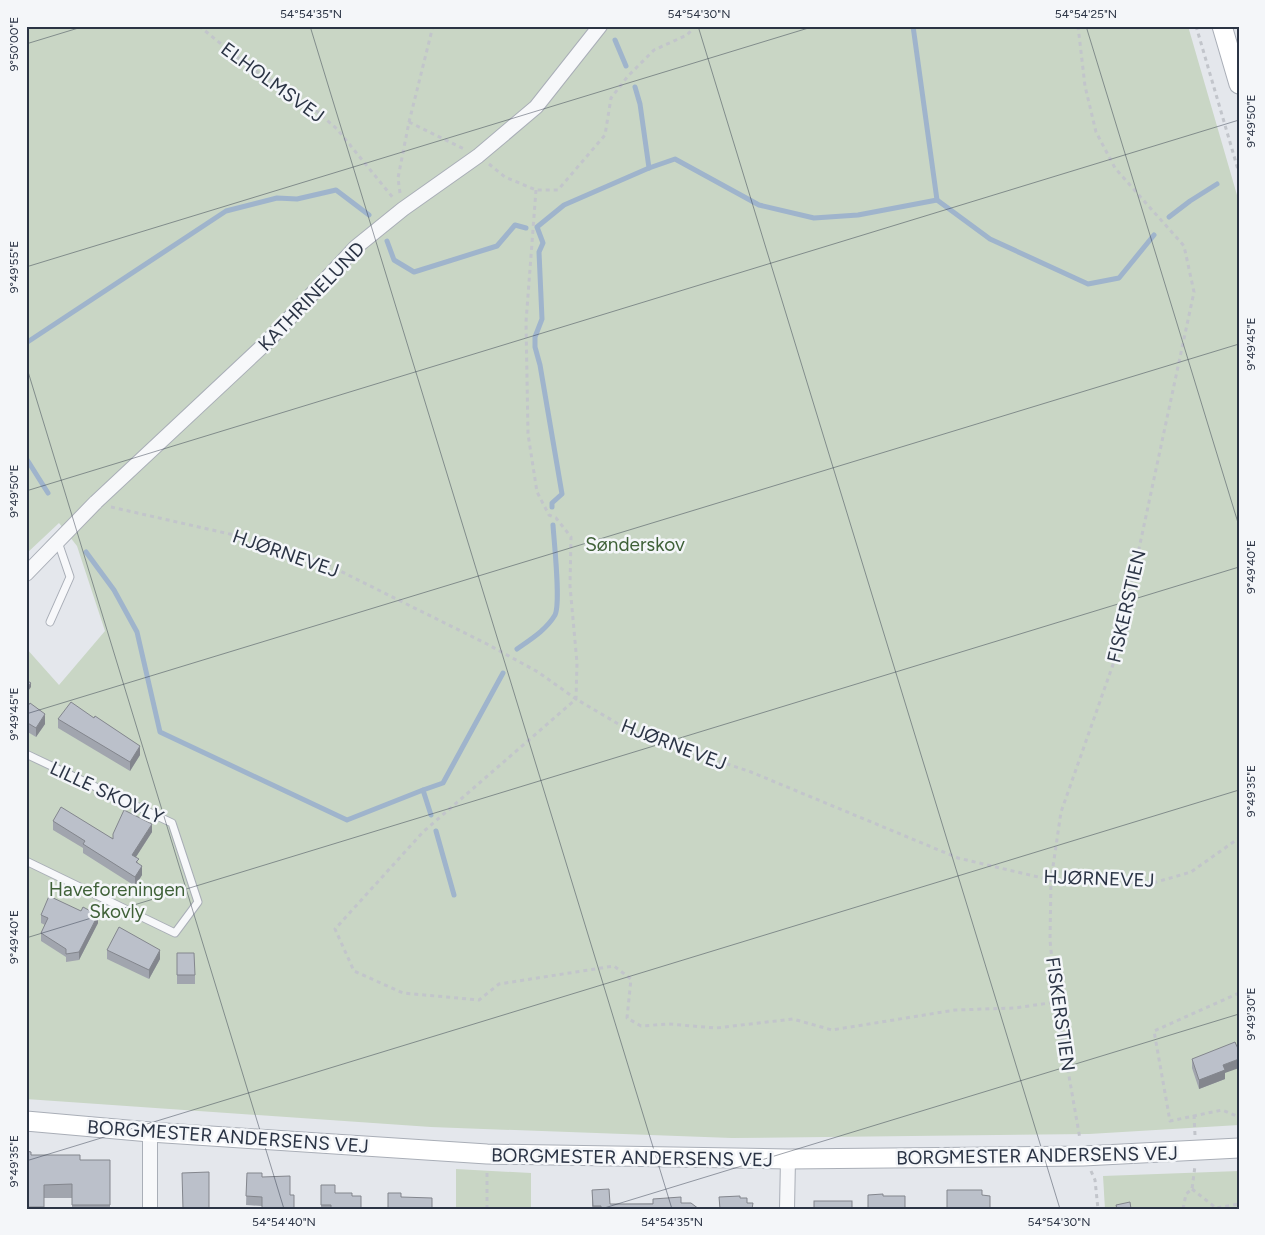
<svg xmlns="http://www.w3.org/2000/svg" width="1265" height="1235" viewBox="0 0 1265 1235" font-family="Figtree,sans-serif">
  <style>
    .green { fill: #c9d6c5 }
    .lines { fill: none; stroke-linecap: round; stroke-linejoin: round }
    .stream { stroke: #9fb4cc; stroke-width: 5 }
    .lane-casing { stroke: #a9aeb7; stroke-width: 9 }
    .street-casing { stroke: #a9aeb7; stroke-width: 16 }
    .secondary-casing { stroke: #a9aeb7; stroke-width: 21 }
    .path { stroke: #c2c5cb; stroke-width: 3; stroke-dasharray: 4 4; stroke-linecap: butt }
    .lane { stroke: #f7f8fa; stroke-width: 7 }
    .street { stroke: #f7f8fa; stroke-width: 14 }
    .secondary { stroke: #fff; stroke-width: 19 }
    .wall { fill: #a1a5ae }
    .shaded-wall { fill: #83868d }
    .building { fill: #bbc0ca; stroke: #83868d }
    .ticks { fill: none; stroke: #2b3445; stroke-width: 1; stroke-opacity: 0.45 }
    .labels { text-anchor: middle; stroke-width: 5; stroke-linejoin: round; paint-order: stroke }
    .street-label { font-size: 19px; fill: #2b3445; stroke: #f4f6f9 }
    .park-label { font-size: 19px; fill: #3f6138; stroke: #f4f6f9 }
    .neatline { fill: none; stroke: #2b3445; stroke-width: 2 }
    .ticks-label { font-size: 12px; text-anchor: middle; fill: #2b3445 }
  </style>
  <rect width="100%" height="100%" fill="#e4e7ec"/>
  <g class="green">
    <polygon points="26,26 1188,26 1239,202 1239,1125 1089,1134 732,1138 431,1127 26,1099 26,648 59,685 105,631 77,546 59,523 26,554"/>
    <polygon points="456,1169 531,1173 531,1209 456,1209"/>
    <polygon points="1239,1171 1239,1209 1105,1209 1103,1176"/>
  </g>
  <g class="lines">
    <g class="stream">
      <polyline points="913,26 937,200"/>
      <polyline points="615,40 626,66"/>
      <polyline points="635,87 640,104 649,168"/>
      <polyline points="1169,217 1190,201 1217,184"/>
      <polyline points="387,241 394,260 414,272 497,246 515,225 526,228"/>
      <polyline points="26,343 226,211 277,198 297,199 336,190 369,215"/>
      <polyline points="26,458 48,493"/>
      <polyline points="552,507 552,503 562,494 540,365 535,347 535,337 542,319 539,252 543,243 537,227 564,205 649,168 675,159 759,205 814,218 858,215 937,200 990,239 1088,284 1119,278 1154,235"/>
      <polyline points="86,552 114,590 137,632 160,732 347,820 423,790 431,815"/>
      <path d="M517 649C531 639 546 630 555 615 561 603 554 542 553 525"/>
      <polyline points="423,790 443,783 503,673"/>
      <polyline points="436,831 454,895"/>
    </g>
    <g class="lane-casing">
      <g id="lane">
        <polyline points="50,622 70,577 58,542"/>
        <polyline points="26,754 172,823 198,902 175,933 26,861"/>
      </g>
    </g>
    <g class="street-casing">
      <g id="street">
        <polyline points="26,574 96,502 267,342 356,247 403,209 478,156 536,107 600,26"/>
        <polyline points="150,1132 150,1209"/>
        <polyline points="787,1209 788,1159"/>
      </g>
    </g>
    <g class="secondary-casing">
      <g id="secondary">
        <polyline points="1222,26 1239,84"/>
        <polyline points="26,1121 150,1132 487,1154 788,1159 1083,1156 1239,1148"/>
      </g>
    </g>
    <g class="path">
      <polyline points="199,26 251,68 306,102 337,129 394,199"/>
      <polyline points="1078,26 1085,86 1096,132 1115,168 1184,246 1194,292 1116,656 1061,812 1051,880 1050,940 1056,1002 1080,1139"/>
      <polyline points="1196,26 1239,173"/>
      <polyline points="409,122 464,149"/>
      <polyline points="489,164 505,177 536,190 558,190 605,135 611,98 628,76 654,50 687,35 695,26"/>
      <polyline points="536,190 526,322 528,434 537,492 549,515 556,518 571,537 570,586 577,663 576,699 423,832 335,929 354,971 403,993 479,1000 499,984 614,966 631,979 627,1018 641,1026 669,1024 716,1028 793,1019 832,1030 955,1010 1015,1008 1056,1002"/>
      <polyline points="400,193 398,178 409,122 433,26"/>
      <polyline points="111,507 256,540 324,563 487,644 538,672 576,699 632,732 751,772 958,858 1051,880 1153,883 1191,872 1239,838"/>
      <polyline points="1239,993 1154,1031 1170,1121 1222,1110 1239,1117"/>
      <polyline points="1194,1115 1195,1135"/>
      <polyline points="1091,1171 1095,1180 1098,1209"/>
      <polyline points="1192,1189 1216,1208 1239,1204"/>
      <polyline points="487,1209 487,1169"/>
      <polyline points="1183,1209 1186,1194 1192,1189 1195,1166"/>
    </g>
    <use href="#lane" class="lane"/>
    <use href="#street" class="street"/>
    <use href="#secondary" class="secondary"/>
  </g>
  <g class="wall">
    <polygon points="26,709 45,724 36,737 26,731"/>
    <polygon points="94,718 140,755 130,771 58,728 58,719"/>
    <polygon points="53,821 113,838 113,834 152,832 136,857 142,875 135,886 83,853 83,848 53,830"/>
    <polygon points="41,915 98,923 79,960 66,962 66,957 41,941 41,933 45,925 41,923"/>
    <polygon points="107,950 160,959 149,979 107,959"/>
    <polygon points="177,953 195,975 195,984 177,984"/>
    <polygon points="1192,1059 1225,1073 1225,1079 1199,1089 1192,1068"/>
    <polygon points="26,1151 31,1155 80,1160 110,1160 110,1209 72,1209 72,1198 44,1198 44,1209 26,1209"/>
    <polygon points="247,1173 262,1177 290,1195 262,1206 246,1205"/>
    <polygon points="321,1185 335,1193 352,1196 361,1209 321,1209"/>
    <polygon points="592,1190 610,1204 681,1203 699,1209 592,1209"/>
  </g>
  <g class="shaded-wall">
    <polygon points="31,683 31,687 26,694 26,689"/>
    <polygon points="45,714 45,724 36,737 36,728"/>
    <polygon points="140,746 140,755 130,771 130,762"/>
    <polygon points="152,824 152,832 132,863 132,855"/>
    <polygon points="142,866 142,875 135,886 135,877"/>
    <polygon points="98,915 98,923 79,960 79,952"/>
    <polygon points="160,950 160,959 149,979 149,970"/>
    <polygon points="1239,1059 1239,1068 1225,1073 1225,1079 1199,1089 1199,1080 1223,1065"/>
  </g>
  <g class="building">
    <polygon points="26,680 31,683 26,689"/>
    <polygon points="71,702 94,718 95,716 140,746 130,762 58,719"/>
    <polygon points="30,703 45,714 36,728 26,722 26,709"/>
    <polygon points="61,807 113,839 113,834 124,810 152,824 132,855 139,859 136,862 142,866 135,877 83,844 85,841 53,821"/>
    <polygon points="49,896 81,911 83,907 98,915 79,952 66,954 66,949 41,933 48,918 41,915"/>
    <polygon points="119,927 160,950 149,970 107,950"/>
    <polygon points="177,953 194,953 195,975 177,975"/>
    <polygon points="1235,1042 1239,1051 1239,1059 1223,1065 1225,1070 1199,1080 1192,1059"/>
    <polygon points="26,1151 31,1152 31,1155 80,1155 80,1160 110,1160 110,1205 72,1205 72,1184 44,1185 44,1207 26,1207"/>
    <polygon points="209,1172 209,1209 183,1209 182,1173"/>
    <polygon points="247,1173 262,1173 262,1177 290,1176 290,1195 294,1195 294,1209 262,1209 262,1197 246,1196"/>
    <polygon points="321,1185 335,1185 335,1193 352,1193 352,1196 361,1196 361,1209 331,1209 331,1205 321,1205"/>
    <polygon points="609,1189 610,1204 653,1204 653,1199 681,1197 681,1203 691,1203 699,1209 601,1209 601,1206 593,1206 592,1190"/>
    <polygon points="947,1190 982,1190 982,1195 990,1196 990,1209 947,1209"/>
    <polygon points="388,1193 401,1193 401,1197 432,1198 432,1209 388,1209"/>
    <polygon points="883,1194 883,1196 905,1196 905,1209 868,1209 868,1195"/>
    <polygon points="740,1196 740,1198 747,1198 747,1203 753,1203 752,1209 720,1209 719,1197"/>
    <rect x="814" y="1201" width="38" height="8"/>
    <polygon points="1130,1202 1131,1209 1117,1209 1116,1205"/>
  </g>
  <path class="ticks" d="M310 26 672 1209M698 26 1060 1209M1086 26 1239 526M26 44 85 26M26 267 815 26M26 365 284 1209M26 491 1239 120M26 714 1239 344M26 938 1239 567M26 1161 1239 790M601 1209 1239 1014"/>
  <g class="labels">
    <g class="street-label">
      <text transform="translate(273 82) rotate(36)" y="7">ELHOLMSVEJ</text>
      <text transform="translate(311 296) rotate(-46)" y="7">KATHRINELUND</text>
      <text transform="translate(286 553) rotate(19)" y="7">HJØRNEVEJ</text>
      <text transform="translate(1126 606) rotate(-77)" y="7">FISKERSTIEN</text>
      <text transform="translate(674 744) rotate(21)" y="7">HJØRNEVEJ</text>
      <text transform="translate(107 792) rotate(25)" y="7">LILLE SKOVLY</text>
      <text transform="translate(1099 878) rotate(2)" y="7">HJØRNEVEJ</text>
      <text transform="translate(1061 1014) rotate(82)" y="7">FISKERSTIEN</text>
      <text transform="translate(228 1136) rotate(4)" y="7">BORGMESTER ANDERSENS VEJ</text>
      <text transform="translate(1037 1155) rotate(-1)" y="7">BORGMESTER ANDERSENS VEJ</text>
      <text transform="translate(632 1157) rotate(1)" y="7">BORGMESTER ANDERSENS VEJ</text>
    </g>
    <g class="park-label">
      <text x="635" y="551">Sønderskov</text>
      <text x="117" y="896">Haveforeningen<tspan x="117" dy="22">Skovly</tspan></text>
    </g>
  </g>
  <rect width="1265" height="1235" fill="none" stroke="#f4f6f9" stroke-width="55"/>
  <rect x="28" y="28" width="1210" height="1180" class="neatline"/>
  <g class="ticks-label">
    <text x="311" y="18">54°54'35"N</text>
    <text x="699" y="18">54°54'30"N</text>
    <text x="1086" y="18">54°54'25"N</text>
    <text transform="translate(14 44) rotate(-90)" y="4">9°50'00"E</text>
    <text transform="translate(1251 121) rotate(-90)" y="4">9°49'50"E</text>
    <text transform="translate(14 267) rotate(-90)" y="4">9°49'55"E</text>
    <text transform="translate(1251 344) rotate(-90)" y="4">9°49'45"E</text>
    <text transform="translate(14 491) rotate(-90)" y="4">9°49'50"E</text>
    <text transform="translate(1251 567) rotate(-90)" y="4">9°49'40"E</text>
    <text transform="translate(14 714) rotate(-90)" y="4">9°49'45"E</text>
    <text transform="translate(1251 791) rotate(-90)" y="4">9°49'35"E</text>
    <text transform="translate(14 937) rotate(-90)" y="4">9°49'40"E</text>
    <text transform="translate(1251 1014) rotate(-90)" y="4">9°49'30"E</text>
    <text transform="translate(14 1161) rotate(-90)" y="4">9°49'35"E</text>
    <text x="284" y="1226">54°54'40"N</text>
    <text x="672" y="1226">54°54'35"N</text>
    <text x="1059" y="1226">54°54'30"N</text>
  </g>
</svg>
